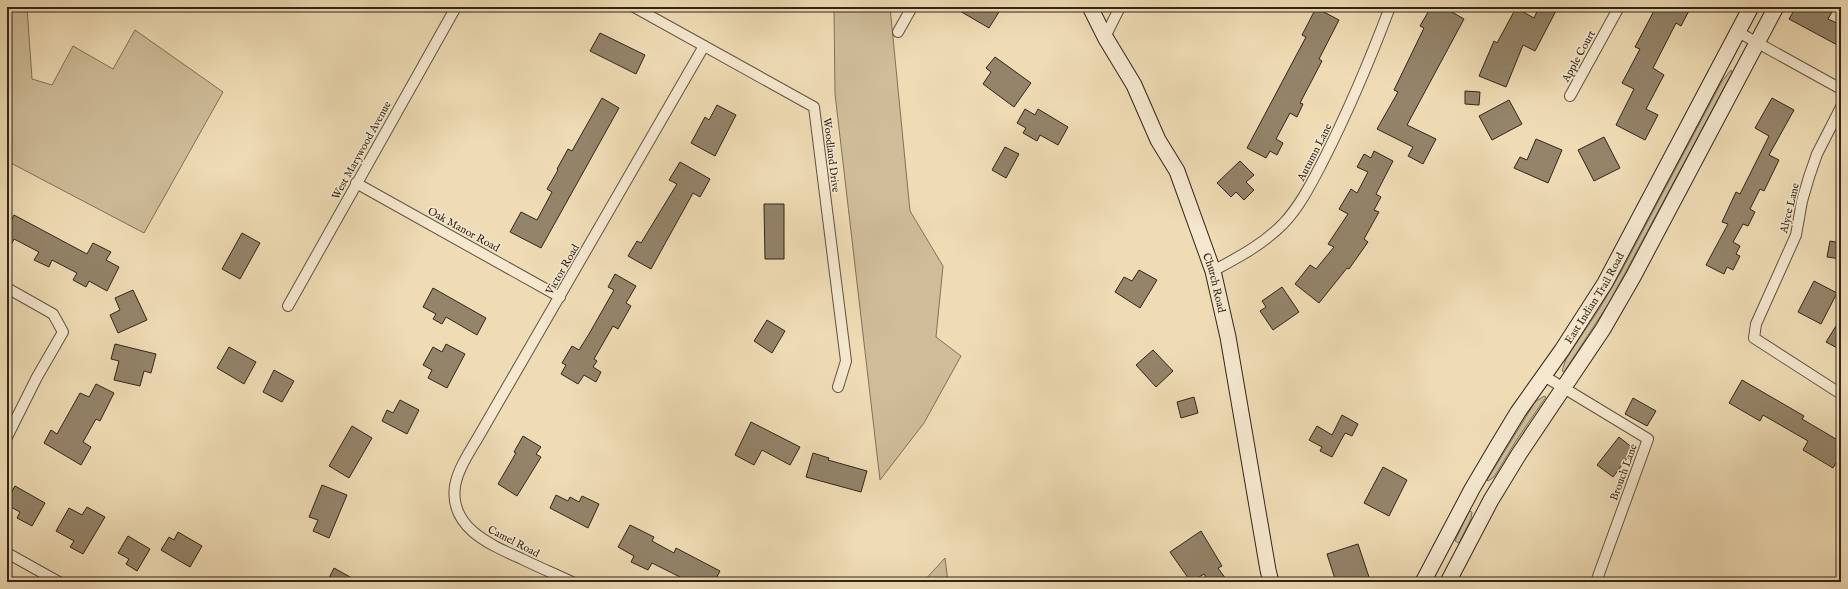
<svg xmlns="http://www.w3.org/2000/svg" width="1848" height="589" viewBox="0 0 1848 589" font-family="'IM FELL English',serif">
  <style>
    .green { fill: #cfbd9a; stroke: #80715a }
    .building { fill: #94846a; stroke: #322519 }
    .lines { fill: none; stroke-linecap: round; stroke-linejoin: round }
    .street-casing { stroke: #615340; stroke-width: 12 }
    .secondary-casing { stroke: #322519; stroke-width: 17 }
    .street { stroke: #f5e8cf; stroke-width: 10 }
    .secondary { stroke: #f5e8cf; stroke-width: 15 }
    .labels { text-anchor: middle; stroke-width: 3; stroke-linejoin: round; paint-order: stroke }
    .street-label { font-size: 11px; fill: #322519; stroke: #f5e8cf }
  </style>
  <rect width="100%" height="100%" fill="#efdcb5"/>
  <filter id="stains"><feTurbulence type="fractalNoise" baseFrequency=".005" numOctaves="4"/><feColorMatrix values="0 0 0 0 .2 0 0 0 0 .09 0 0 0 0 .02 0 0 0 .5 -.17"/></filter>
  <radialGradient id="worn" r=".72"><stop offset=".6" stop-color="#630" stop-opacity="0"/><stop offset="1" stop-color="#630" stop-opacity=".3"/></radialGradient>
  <g class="green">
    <polygon points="7,7 27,7 32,79 52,85 73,46 113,69 135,30 223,92 144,233 7,161"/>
    <polygon points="834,7 890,7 910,211 943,266 936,337 961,356 924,423 880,480 835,94"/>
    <polygon points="1731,70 1732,73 1609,303 1564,372 1562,371 1566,359 1601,306 1622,270 1722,81"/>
    <polygon points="1544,396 1546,397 1516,441 1494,477 1488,481 1487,480 1535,402"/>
    <polygon points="1469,511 1472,512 1471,519 1459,543 1455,541"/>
    <polygon points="945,558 948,582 923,582"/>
  </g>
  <g class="building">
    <polygon points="953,7 1002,7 989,28"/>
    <polygon points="1431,7 1437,7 1444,11 1445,8 1464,19 1407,125 1436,139 1423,164 1408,156 1413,147 1377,129 1398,92 1394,90 1424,28 1420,26"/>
    <polygon points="1539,7 1558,7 1535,51 1523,45 1506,87 1479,76 1494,41 1497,43 1516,8 1534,18"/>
    <polygon points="1656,7 1691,7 1681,26 1676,23 1653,68 1664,75 1646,109 1658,115 1645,140 1616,125 1634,89 1622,83 1640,49 1635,47"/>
    <polygon points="1796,7 1823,7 1832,12 1828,19 1841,25 1841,47 1789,19"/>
    <polygon points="1316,8 1339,20 1319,59 1322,61 1300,103 1303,104 1297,117 1290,113 1276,139 1283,143 1277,155 1270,151 1266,158 1247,148 1306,37 1302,35"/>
    <polygon points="600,33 645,55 636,74 590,51"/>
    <polygon points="995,57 1031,83 1014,107 983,84 991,72 986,68"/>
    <polygon points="1465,91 1480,92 1479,105 1465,104"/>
    <polygon points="602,98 619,108 541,248 510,232 521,212 537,220 552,192 547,189 558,170 557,169 568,149 572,151"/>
    <polygon points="1772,98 1794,110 1769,155 1779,160 1764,191 1760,189 1750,209 1755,212 1748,226 1743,224 1733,242 1740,246 1736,254 1740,256 1733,270 1727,267 1724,274 1706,265 1728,224 1722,222 1736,192 1740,194 1769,136 1755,128"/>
    <polygon points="1509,100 1522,124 1492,140 1479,116"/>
    <polygon points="717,105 736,115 715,156 691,143 705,117 709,120"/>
    <polygon points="1025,109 1035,115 1038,109 1068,127 1058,145 1040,135 1037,141 1023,133 1026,128 1017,123"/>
    <polygon points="1604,137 1620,168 1594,181 1578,150"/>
    <polygon points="1536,139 1562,150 1548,183 1514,168 1520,157 1527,160"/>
    <polygon points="1005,147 1019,154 1006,178 992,170"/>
    <polygon points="1374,151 1393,161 1376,194 1381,197 1374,210 1379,212 1364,239 1368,242 1349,269 1347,268 1319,303 1295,284 1310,265 1316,269 1334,247 1328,244 1348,214 1339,209 1351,189 1357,193 1368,172 1357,167 1364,154 1371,158"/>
    <polygon points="1240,161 1254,175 1246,182 1254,190 1244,200 1236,192 1231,197 1217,183"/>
    <polygon points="680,162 710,179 700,197 693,193 651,269 628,256 637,241 641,243 677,184 669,180"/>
    <polygon points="764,204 784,204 784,259 765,259"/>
    <polygon points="14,215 87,254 93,243 111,252 106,260 119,267 107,291 89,281 86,287 73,280 77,273 52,260 49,267 34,260 39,252 14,239 7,253 7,229"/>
    <polygon points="242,233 260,243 240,279 222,269"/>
    <polygon points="1830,241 1841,243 1841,259 1827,257"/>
    <polygon points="1139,270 1157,280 1140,308 1115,292 1124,277 1132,281"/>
    <polygon points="615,274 636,286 626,303 631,306 618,329 613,326 594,359 597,361 593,367 601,372 596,382 584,375 578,384 561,374 566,365 562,363 572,346 579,350 589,334 614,290 608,287"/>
    <polygon points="1814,281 1837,293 1821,324 1798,312"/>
    <polygon points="1282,287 1299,312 1273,330 1260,311 1266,307 1262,301"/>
    <polygon points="433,288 486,318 477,335 446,317 442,324 433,319 436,314 423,307"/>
    <polygon points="133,290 147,320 118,333 110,315 120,310 115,298"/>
    <polygon points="1841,318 1841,350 1826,342"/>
    <polygon points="767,320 785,331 772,353 754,341"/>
    <polygon points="115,344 156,354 151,373 144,371 140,386 114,380 119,361 111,359"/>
    <polygon points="446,344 465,354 447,388 428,378 432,370 423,365 433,347 442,352"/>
    <polygon points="229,347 256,362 244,384 217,368"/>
    <polygon points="1153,350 1173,371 1156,387 1136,365"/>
    <polygon points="274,370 294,381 282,402 263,392"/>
    <polygon points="1742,380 1804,416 1802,419 1841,442 1841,454 1833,468 1803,450 1808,441 1763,415 1760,421 1729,403"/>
    <polygon points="96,384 114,393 100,421 96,419 83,442 91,447 81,465 44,443 51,430 57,434 80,393 89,397"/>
    <polygon points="1194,397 1198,413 1181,418 1177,402"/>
    <polygon points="1633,398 1656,411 1647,426 1625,414"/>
    <polygon points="400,400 419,410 407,434 382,421 387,410 393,413"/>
    <polygon points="1342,415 1358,424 1352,436 1345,433 1332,457 1320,451 1322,447 1309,440 1317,426 1332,435"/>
    <polygon points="751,422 800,447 790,465 762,450 754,465 735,455"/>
    <polygon points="352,426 372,438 349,478 329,466"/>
    <polygon points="523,436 541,447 536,454 541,457 517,496 498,484 516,453 514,452"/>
    <polygon points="1619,437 1634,449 1613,477 1597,465"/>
    <polygon points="813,453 829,458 828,460 867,471 861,492 806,477"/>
    <polygon points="1383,467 1407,480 1389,516 1364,503"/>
    <polygon points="322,485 347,495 329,538 313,531 318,520 309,517"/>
    <polygon points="15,486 45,503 32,526 17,518 20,512 7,505 7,500"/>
    <polygon points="556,495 568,501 570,497 579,502 582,496 599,504 588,528 550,508"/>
    <polygon points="87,507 105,517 83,554 70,547 74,541 56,531 69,508 82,515"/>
    <polygon points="630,525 654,537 652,541 674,553 676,548 720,571 714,582 690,582 652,563 648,570 631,562 634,556 618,547"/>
    <polygon points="1201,531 1222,566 1218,568 1228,582 1209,582 1204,574 1191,582 1170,552"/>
    <polygon points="178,532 202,546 190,567 161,550 169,537 174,540"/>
    <polygon points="128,536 150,549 137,571 126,564 129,559 118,553"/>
    <polygon points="1358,544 1370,580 1363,582 1336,582 1327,554"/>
    <polygon points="334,568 359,582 327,582"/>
  </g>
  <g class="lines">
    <g class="street-casing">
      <g id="street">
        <polyline points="634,7 814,107 846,361 838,387"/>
        <polyline points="898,32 912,7"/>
        <polyline points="1738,32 1841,89"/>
        <polyline points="1105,37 1120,7"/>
        <polyline points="1570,96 1619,7"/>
        <polyline points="1841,107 1817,154 1809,177 1802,201 1796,235 1756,324 1754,338 1841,394"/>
        <polyline points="356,183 560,297"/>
        <path d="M1213 271C1239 257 1262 245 1283 224 1300 206 1311 184 1322 163 1348 112 1370 60 1390 7"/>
        <polyline points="7,288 53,314 63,332 37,377 7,437"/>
        <polyline points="288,306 456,7"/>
        <polyline points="1544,376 1648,439 1596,582"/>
        <polyline points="7,553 59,582"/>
        <path d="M572 582C555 574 538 567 522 559 491 545 449 528 455 486 458 468 471 450 480 434L704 46"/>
      </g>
    </g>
    <g class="secondary-casing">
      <g id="secondary">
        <path id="s1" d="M1090 7 1105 37 1134 85 1158 140 1177 171 1213 271 1228 337 1268 570 1271 582"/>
        <path id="s2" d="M1423 582 1472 489 1495 450 1518 412 1562 350 1605 283 1751 7"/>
        <polyline points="1448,582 1491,500 1519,454 1603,329 1633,277 1776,7"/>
      </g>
    </g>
    <use href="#street" class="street"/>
    <use href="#secondary" class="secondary"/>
  </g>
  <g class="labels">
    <g class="street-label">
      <text transform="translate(1578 56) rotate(-61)" y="4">Apple Court</text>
      <text transform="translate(361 150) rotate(-61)" y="4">West Marywood Avenue</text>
      <text transform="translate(1314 152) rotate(-63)" y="4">Autumn Lane</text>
      <text transform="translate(832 155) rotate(83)" y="4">Woodland Drive</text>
      <text transform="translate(1789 208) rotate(-76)" y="4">Alyce Lane</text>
      <text transform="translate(464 229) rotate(29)" y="4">Oak Manor Road</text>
      <text transform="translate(562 269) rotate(-60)" y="4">Victor Road</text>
      <text dy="4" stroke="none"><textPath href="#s1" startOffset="304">Church Road</textPath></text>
      <text dy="4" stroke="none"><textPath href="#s2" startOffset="332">East Indian Trail Road</textPath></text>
      <text transform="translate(1623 472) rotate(-70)" y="4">Brouch Lane</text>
      <text transform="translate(514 541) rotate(27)" y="4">Camel Road</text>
    </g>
  </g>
  <rect width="1848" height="589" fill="none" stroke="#efdcb5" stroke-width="24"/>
  <rect x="8" y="8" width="1832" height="573" fill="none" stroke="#322519" stroke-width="2"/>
  <rect x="12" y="12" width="1824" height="565" fill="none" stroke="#322519"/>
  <rect width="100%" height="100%" filter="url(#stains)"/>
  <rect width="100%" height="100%" fill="url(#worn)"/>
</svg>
